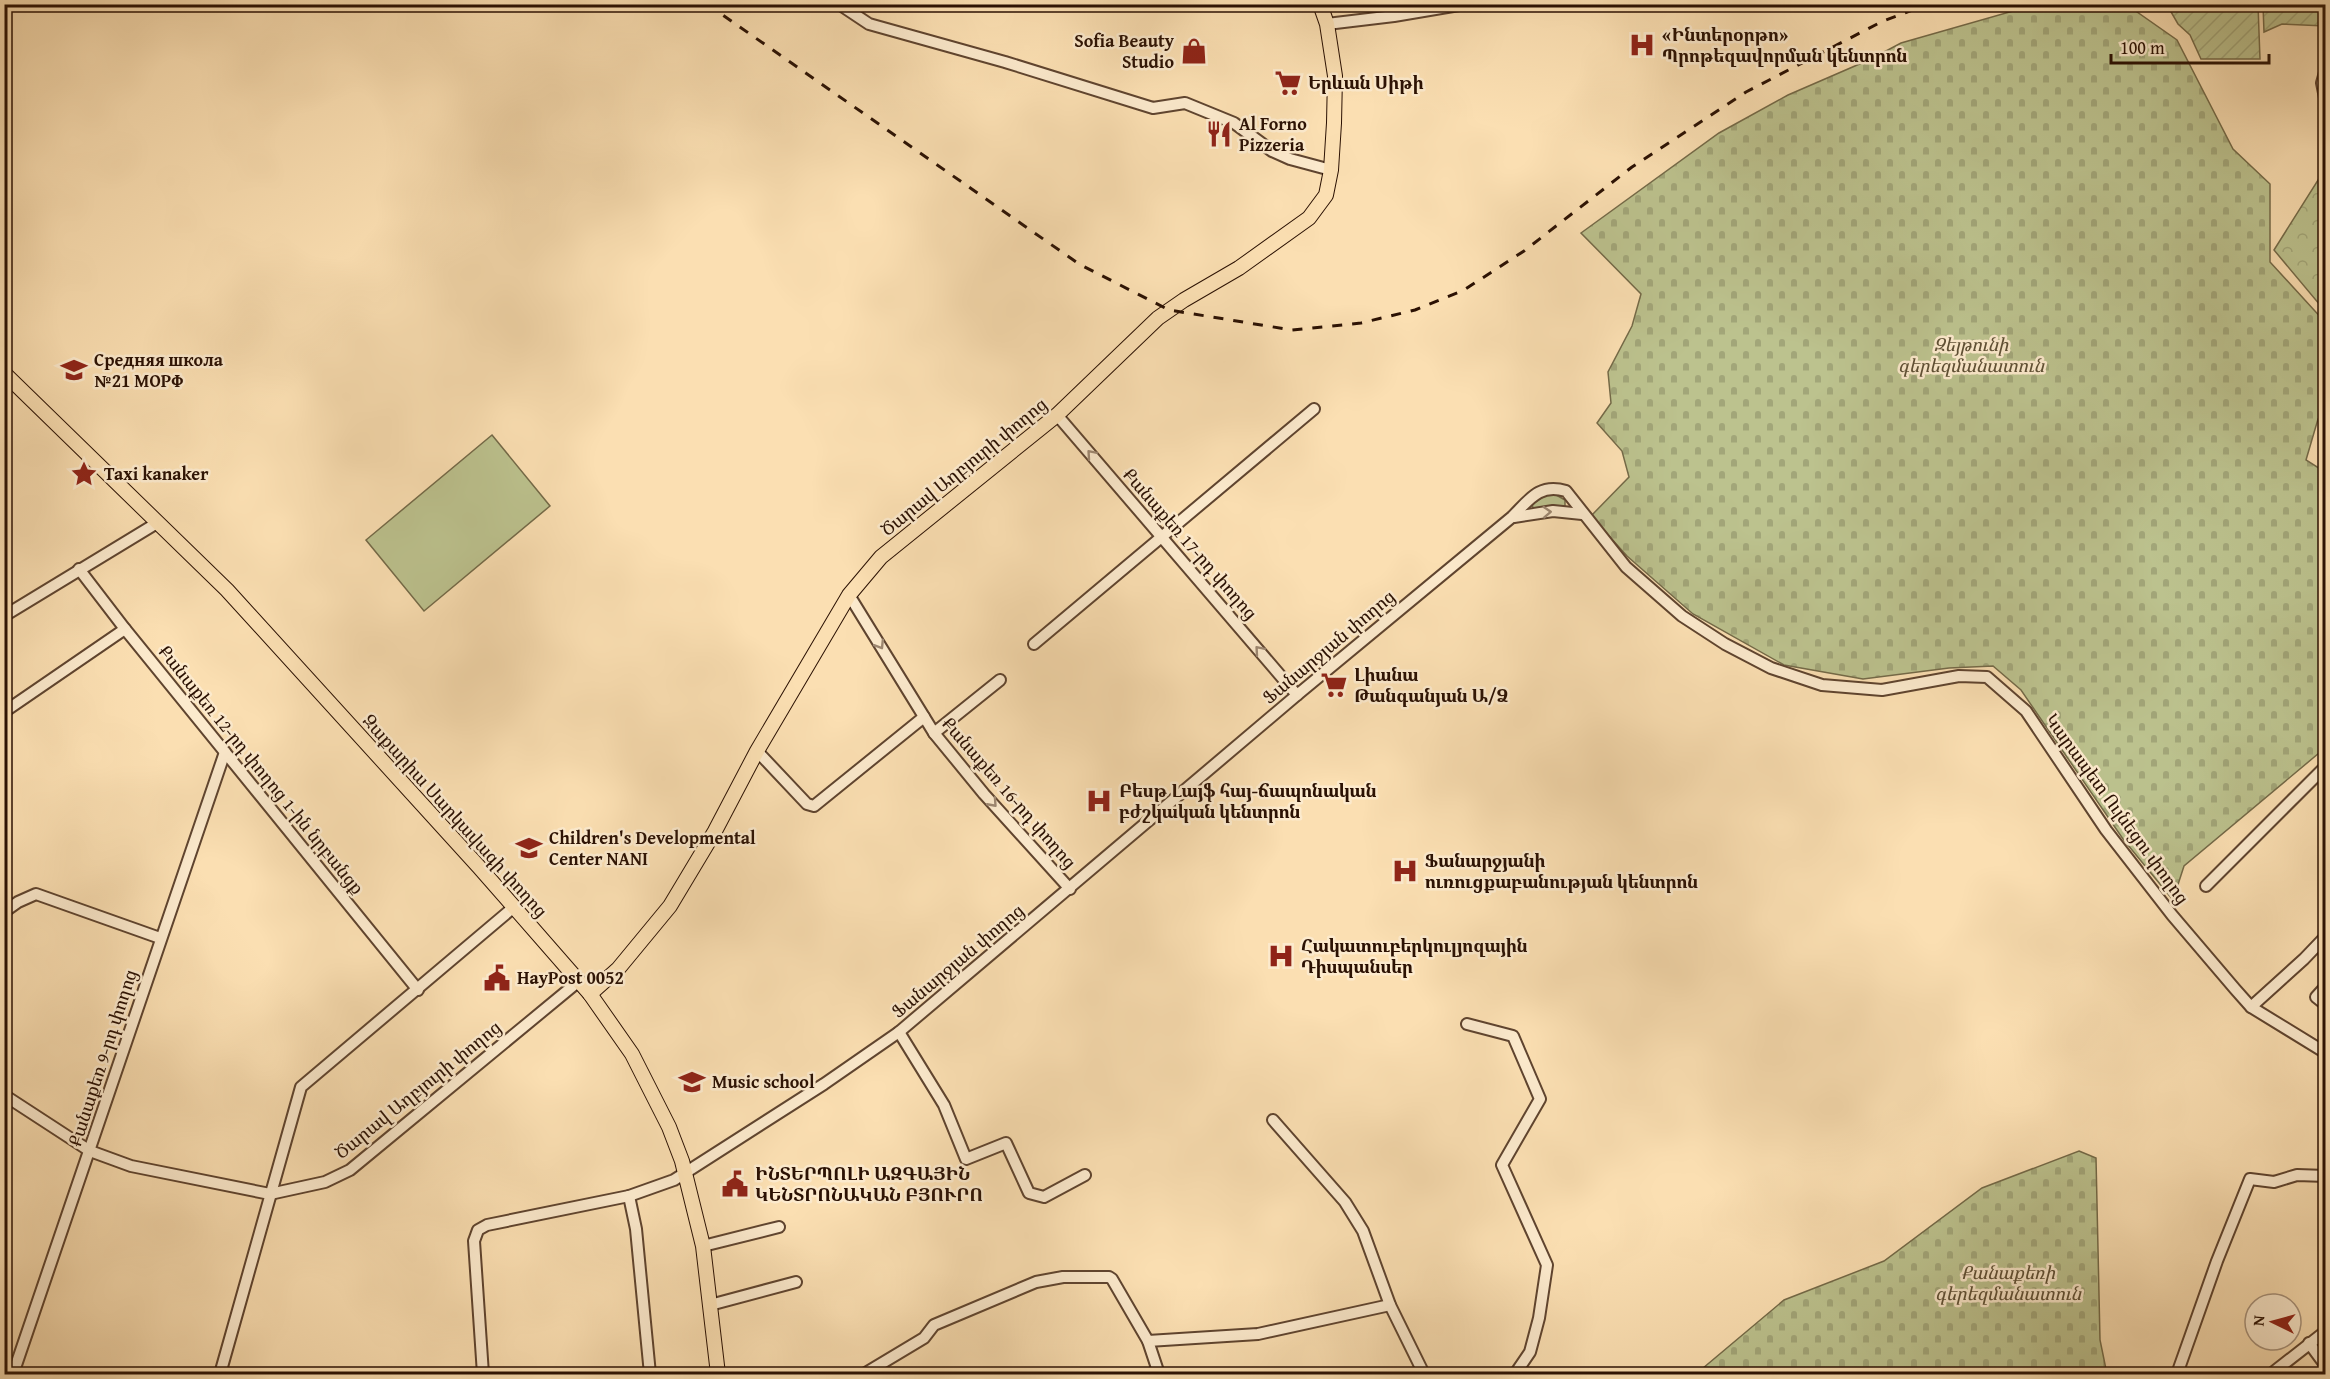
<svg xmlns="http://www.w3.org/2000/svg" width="2330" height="1379" viewBox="0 0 2330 1379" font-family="'Gentium Book Plus','Noto Serif Armenian',serif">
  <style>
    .grass { fill: #bcc28e; stroke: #746a48; stroke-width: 1.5 }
    .cemetery { fill: url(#cemetery-stones); stroke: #746a48; stroke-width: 1.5 }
    .park { fill: url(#park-crowns); stroke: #746a48; stroke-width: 1.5 }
    .garden { fill: url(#garden-furrows); stroke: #746a48; stroke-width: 1.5 }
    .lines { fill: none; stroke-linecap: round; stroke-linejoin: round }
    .minor-casing { stroke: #5f442f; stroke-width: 14 }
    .major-casing { stroke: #2b1103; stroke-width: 16 }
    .minor { stroke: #fceacd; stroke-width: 10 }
    .major { stroke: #fbdfb2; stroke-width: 14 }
    .rail { stroke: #2b1103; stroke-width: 3; stroke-dasharray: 10 10; stroke-linecap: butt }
    .oneway { stroke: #9e8872 }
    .labels { text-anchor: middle; stroke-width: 5; stroke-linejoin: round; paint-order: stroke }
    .poi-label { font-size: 18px; font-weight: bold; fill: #2b1103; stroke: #fceacd; text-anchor: start }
    .park-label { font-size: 18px; font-style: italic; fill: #5e4f34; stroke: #fceacd }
    .street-label { font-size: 18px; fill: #2b1103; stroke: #fceacd }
  </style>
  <defs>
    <pattern id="cemetery-stones" width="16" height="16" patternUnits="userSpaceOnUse" patternTransform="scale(1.5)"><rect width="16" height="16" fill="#bcc28e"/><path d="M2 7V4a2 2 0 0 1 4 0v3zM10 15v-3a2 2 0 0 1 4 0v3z" fill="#a2a679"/></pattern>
    <pattern id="park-crowns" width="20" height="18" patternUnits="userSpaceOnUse" patternTransform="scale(1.5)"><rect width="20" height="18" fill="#bcc28e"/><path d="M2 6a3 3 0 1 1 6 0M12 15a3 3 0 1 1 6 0" fill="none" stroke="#a2a679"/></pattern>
    <pattern id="garden-furrows" width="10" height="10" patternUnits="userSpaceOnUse" patternTransform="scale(1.5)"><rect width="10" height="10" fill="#bcc28e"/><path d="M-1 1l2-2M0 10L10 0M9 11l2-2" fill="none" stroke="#a2a679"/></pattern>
  </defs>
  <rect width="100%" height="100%" fill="#fbdfb2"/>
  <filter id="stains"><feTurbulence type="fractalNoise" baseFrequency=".00333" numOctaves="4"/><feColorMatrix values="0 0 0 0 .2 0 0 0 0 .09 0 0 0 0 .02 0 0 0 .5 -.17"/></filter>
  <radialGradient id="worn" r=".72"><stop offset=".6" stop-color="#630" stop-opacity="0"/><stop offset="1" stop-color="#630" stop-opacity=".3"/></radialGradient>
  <g class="grass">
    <polygon points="492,435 550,506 424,611 366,540"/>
    <polygon points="1551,492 1565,500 1565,506 1533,508 1532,504"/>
  </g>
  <g class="cemetery">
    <polygon points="2034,5 2127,5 2177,40 2233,149 2270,184 2270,262 2325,322 2325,410 2318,419 2306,460 2325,472 2325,748 2184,866 2173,900 2123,839 2021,690 1993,666 1949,668 1863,679 1784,665 1693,614 1627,556 1591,516 1629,477 1622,451 1597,423 1611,403 1608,372 1632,326 1641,294 1581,233 1719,133 1788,95 1871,59 1901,43"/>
    <polygon points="2079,1151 2096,1158 2100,1340 2107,1374 1696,1374 1784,1300 1884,1261 1982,1188"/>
  </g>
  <polygon class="park" points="2325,169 2326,169 2325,311 2274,250"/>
  <g class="garden">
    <polygon points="2167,5 2258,5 2260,59 2201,59 2190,35 2178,24"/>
    <polygon points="2263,5 2325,5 2325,26 2282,24 2264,32"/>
  </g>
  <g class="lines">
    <g class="minor-casing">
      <g id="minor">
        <polyline points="839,4 869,24 1005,62 1153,108 1185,103 1234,123 1272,151 1290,159 1331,170"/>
        <polyline points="1327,24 1394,16 1465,4"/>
        <polyline points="2326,69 2322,83 2326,103"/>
        <polyline points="1057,415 1297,695"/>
        <polyline points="1514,517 1553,511 1582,514"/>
        <polyline points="79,569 125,629 418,990"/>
        <polyline points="849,595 934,733 984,794 1070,889"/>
        <polyline points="4,616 157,523"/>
        <polyline points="1034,644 1314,409"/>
        <polyline points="4,712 125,629"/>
        <polyline points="934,733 1000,680"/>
        <polyline points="757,751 807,804 814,806 924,717"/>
        <polyline points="2206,886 2326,766"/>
        <polyline points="4,912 18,902 36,894 160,938"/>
        <polyline points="2326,986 2316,997 2326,1005"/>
        <polyline points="2251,1007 2304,959 2326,936"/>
        <polyline points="1467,1024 1513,1036 1540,1099 1502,1165 1547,1265 1539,1318 1530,1352 1515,1374"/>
        <polyline points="899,1032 944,1105 966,1159 1006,1143 1029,1193 1044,1197 1085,1175"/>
        <polyline points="4,1095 90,1151 131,1166 270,1194 325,1182 350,1170 579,981"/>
        <polyline points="1273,1120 1345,1202 1363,1231 1390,1305 1424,1374"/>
        <polyline points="629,1196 636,1229 650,1374"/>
        <polyline points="703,1246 779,1227"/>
        <polyline points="710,1305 796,1282"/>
        <polyline points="1148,1341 1258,1334 1390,1305"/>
        <polyline points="2309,1343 2326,1366"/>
        <polyline points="13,1374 225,752"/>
        <polyline points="220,1374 301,1087 514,907"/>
        <path d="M483 1374 474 1241 478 1230 487 1225 629 1196 674 1180 824 1084 899 1032 1297 695 1512 517C1529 500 1539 483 1566 491L1626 567 1682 616 1725 644 1771 668 1822 685 1882 690 1959 676 1987 677 2026 711 2106 830 2172 915 2235 989 2251 1007 2326 1053"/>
        <polyline points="864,1374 924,1338 934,1325 1036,1282 1063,1277 1109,1277 1112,1279 1148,1341 1159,1374"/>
        <polyline points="2177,1374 2217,1261 2250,1179 2274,1182 2297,1175 2326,1176"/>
        <polyline points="2271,1374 2326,1331"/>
      </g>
    </g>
    <g class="major-casing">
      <g id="major">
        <polyline points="4,373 227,590 479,867 590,994 632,1054 669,1127 682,1161 703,1246 718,1374"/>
        <polyline points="590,994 618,969 670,906 715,831 757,751 849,595 881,557 1057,415 1158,318 1184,300 1239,268 1309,218 1326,195 1331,170 1334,123 1335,76 1327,24 1320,4"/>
      </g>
    </g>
    <use href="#minor" class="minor"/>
    <use href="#major" class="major"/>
    <polyline class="rail" points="707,4 1079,264 1169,310 1292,330 1361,323 1415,310 1464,290 1524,251 1632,167 1746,92 1883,21 1929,4"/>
  </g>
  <defs><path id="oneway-chevron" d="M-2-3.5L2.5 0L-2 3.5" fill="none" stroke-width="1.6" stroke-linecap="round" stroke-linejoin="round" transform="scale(1.5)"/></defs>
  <g class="oneway">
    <use href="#oneway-chevron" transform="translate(1091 454) rotate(-131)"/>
    <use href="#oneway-chevron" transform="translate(1547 512) rotate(-3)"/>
    <use href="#oneway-chevron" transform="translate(880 645) rotate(58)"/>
    <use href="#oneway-chevron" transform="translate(1259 650) rotate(-131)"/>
    <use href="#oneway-chevron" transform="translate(993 803) rotate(48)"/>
  </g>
  <defs>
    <g id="hospital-bare" transform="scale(2.07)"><path d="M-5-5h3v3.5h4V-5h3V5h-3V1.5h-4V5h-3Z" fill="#8f2418" stroke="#fceacd" stroke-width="2.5" paint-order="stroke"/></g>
    <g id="shop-bare" transform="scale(2.07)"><path d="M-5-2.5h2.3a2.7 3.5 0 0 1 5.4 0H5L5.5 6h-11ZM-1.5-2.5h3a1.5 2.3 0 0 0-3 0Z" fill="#8f2418" stroke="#fceacd" stroke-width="2.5" paint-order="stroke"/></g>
    <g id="supermarket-bare" transform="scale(2.07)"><path d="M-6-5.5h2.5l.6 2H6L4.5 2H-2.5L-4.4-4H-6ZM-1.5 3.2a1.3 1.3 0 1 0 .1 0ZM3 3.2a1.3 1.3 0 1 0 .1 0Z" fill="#8f2418" stroke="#fceacd" stroke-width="2.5" paint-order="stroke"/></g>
    <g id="restaurant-bare" transform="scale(2.07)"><path d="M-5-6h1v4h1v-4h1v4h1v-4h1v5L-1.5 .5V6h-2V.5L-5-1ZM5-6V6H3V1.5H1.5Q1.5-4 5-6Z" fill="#8f2418" stroke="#fceacd" stroke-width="2.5" paint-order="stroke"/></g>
    <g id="school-bare" transform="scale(2.07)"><path d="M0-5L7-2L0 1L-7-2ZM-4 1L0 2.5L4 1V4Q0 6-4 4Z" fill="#8f2418" stroke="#fceacd" stroke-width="2.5" paint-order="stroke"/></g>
    <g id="sight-bare" transform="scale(2.07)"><path d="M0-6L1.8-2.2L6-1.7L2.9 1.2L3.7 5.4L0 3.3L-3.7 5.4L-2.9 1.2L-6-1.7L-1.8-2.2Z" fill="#8f2418" stroke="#fceacd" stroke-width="2.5" paint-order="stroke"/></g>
    <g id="civic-bare" transform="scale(2.07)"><path d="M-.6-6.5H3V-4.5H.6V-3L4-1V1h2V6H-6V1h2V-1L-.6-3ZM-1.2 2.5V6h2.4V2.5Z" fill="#8f2418" stroke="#fceacd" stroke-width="2.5" paint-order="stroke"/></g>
  </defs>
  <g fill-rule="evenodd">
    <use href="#hospital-bare" x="1642" y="45"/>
    <use href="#shop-bare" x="1194" y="51"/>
    <use href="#supermarket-bare" x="1288" y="83"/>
    <use href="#restaurant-bare" x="1219" y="134"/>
    <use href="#school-bare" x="74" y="370"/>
    <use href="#sight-bare" x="84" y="474"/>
    <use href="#supermarket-bare" x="1334" y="685"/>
    <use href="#hospital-bare" x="1099" y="801"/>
    <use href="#school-bare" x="529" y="848"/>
    <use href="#hospital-bare" x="1405" y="871"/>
    <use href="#hospital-bare" x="1281" y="956"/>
    <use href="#civic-bare" x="497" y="978"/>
    <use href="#school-bare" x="692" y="1082"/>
    <use href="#civic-bare" x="735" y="1184"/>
  </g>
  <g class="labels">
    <g class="poi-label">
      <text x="1662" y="41">«Ինտերօրթո»<tspan x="1662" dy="21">Պրոթեզավորման կենտրոն</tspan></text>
      <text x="1174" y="47" text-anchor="end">Sofia Beauty<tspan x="1174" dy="21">Studio</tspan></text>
      <text x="1308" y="89">Երևան Սիթի</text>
      <text x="1239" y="130">Al Forno<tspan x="1239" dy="21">Pizzeria</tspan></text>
      <text x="94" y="366">Средняя школа<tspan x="94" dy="21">№21 МОРФ</tspan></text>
      <text x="104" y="480">Taxi kanaker</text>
      <text x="1354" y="681">Լիանա<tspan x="1354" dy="21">Թանգանյան Ա/Ձ</tspan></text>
      <text x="1119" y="797">Բեսթ Լայֆ հայ-ճապոնական<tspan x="1119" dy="21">բժշկական կենտրոն</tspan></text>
      <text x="549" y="844">Children's Developmental<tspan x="549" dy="21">Center NANI</tspan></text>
      <text x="1425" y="867">Ֆանարջյանի<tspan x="1425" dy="21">ուռուցքաբանության կենտրոն</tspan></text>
      <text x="1301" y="952">Հակատուբերկուլյոզային<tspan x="1301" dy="21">Դիսպանսեր</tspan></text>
      <text x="517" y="984">HayPost 0052</text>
      <text x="712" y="1088">Music school</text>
      <text x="755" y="1180">ԻՆՏԵՐՊՈԼԻ ԱԶԳԱՅԻՆ<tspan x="755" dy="21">ԿԵՆՏՐՈՆԱԿԱՆ ԲՅՈՒՐՈ</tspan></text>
    </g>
    <g class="park-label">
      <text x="1971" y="351">Զեյթունի<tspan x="1971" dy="21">գերեզմանատուն</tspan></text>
      <text x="2008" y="1279">Քանաքեռի<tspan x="2008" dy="21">գերեզմանատուն</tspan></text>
    </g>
    <g class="street-label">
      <text transform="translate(964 467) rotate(-39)" y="6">Ծարավ Աղբյուրի փողոց</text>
      <text transform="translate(1190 544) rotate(49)" y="6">Քանաքեռ 17-րդ փողոց</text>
      <text transform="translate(1329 647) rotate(-40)" y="6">Ֆանարջյան փողոց</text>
      <text transform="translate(261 770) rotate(51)" y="6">Քանաքեռ 12-րդ փողոց 1-ին նրբանցք</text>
      <text transform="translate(1009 793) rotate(49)" y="6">Քանաքեռ 16-րդ փողոց</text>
      <text transform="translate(2117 809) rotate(54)" y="6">Կարապետ Ուլնեցու փողոց</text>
      <text transform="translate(455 816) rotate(48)" y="6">Զաքարիա Սարկավագի փողոց</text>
      <text transform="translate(958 961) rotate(-40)" y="6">Ֆանարջյան փողոց</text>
      <text transform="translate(103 1058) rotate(-72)" y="6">Քանաքեռ 9-րդ փողոց</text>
      <text transform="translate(418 1090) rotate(-39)" y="6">Ծարավ Աղբյուրի փողոց</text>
    </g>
  </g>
  <rect width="2330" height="1379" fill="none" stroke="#fbdfb2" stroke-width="24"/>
  <rect x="6" y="6" width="2318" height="1367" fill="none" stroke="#2b1103" stroke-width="3"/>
  <rect x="12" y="12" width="2306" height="1355" fill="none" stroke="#2b1103" stroke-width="1.5"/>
  <g transform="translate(2273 1322) rotate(275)"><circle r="28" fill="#fceacd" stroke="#a8937c" stroke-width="1.5"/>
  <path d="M0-4.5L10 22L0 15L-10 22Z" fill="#8f2418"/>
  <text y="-9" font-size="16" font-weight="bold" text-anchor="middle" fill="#2b1103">N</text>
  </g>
  <path d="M2111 54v9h158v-9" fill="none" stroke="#2b1103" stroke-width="3"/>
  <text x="2120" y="54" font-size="18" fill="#2b1103" stroke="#fceacd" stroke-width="4.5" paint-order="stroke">100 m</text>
  <rect width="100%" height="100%" filter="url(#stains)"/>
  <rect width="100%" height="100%" fill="url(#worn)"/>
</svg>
